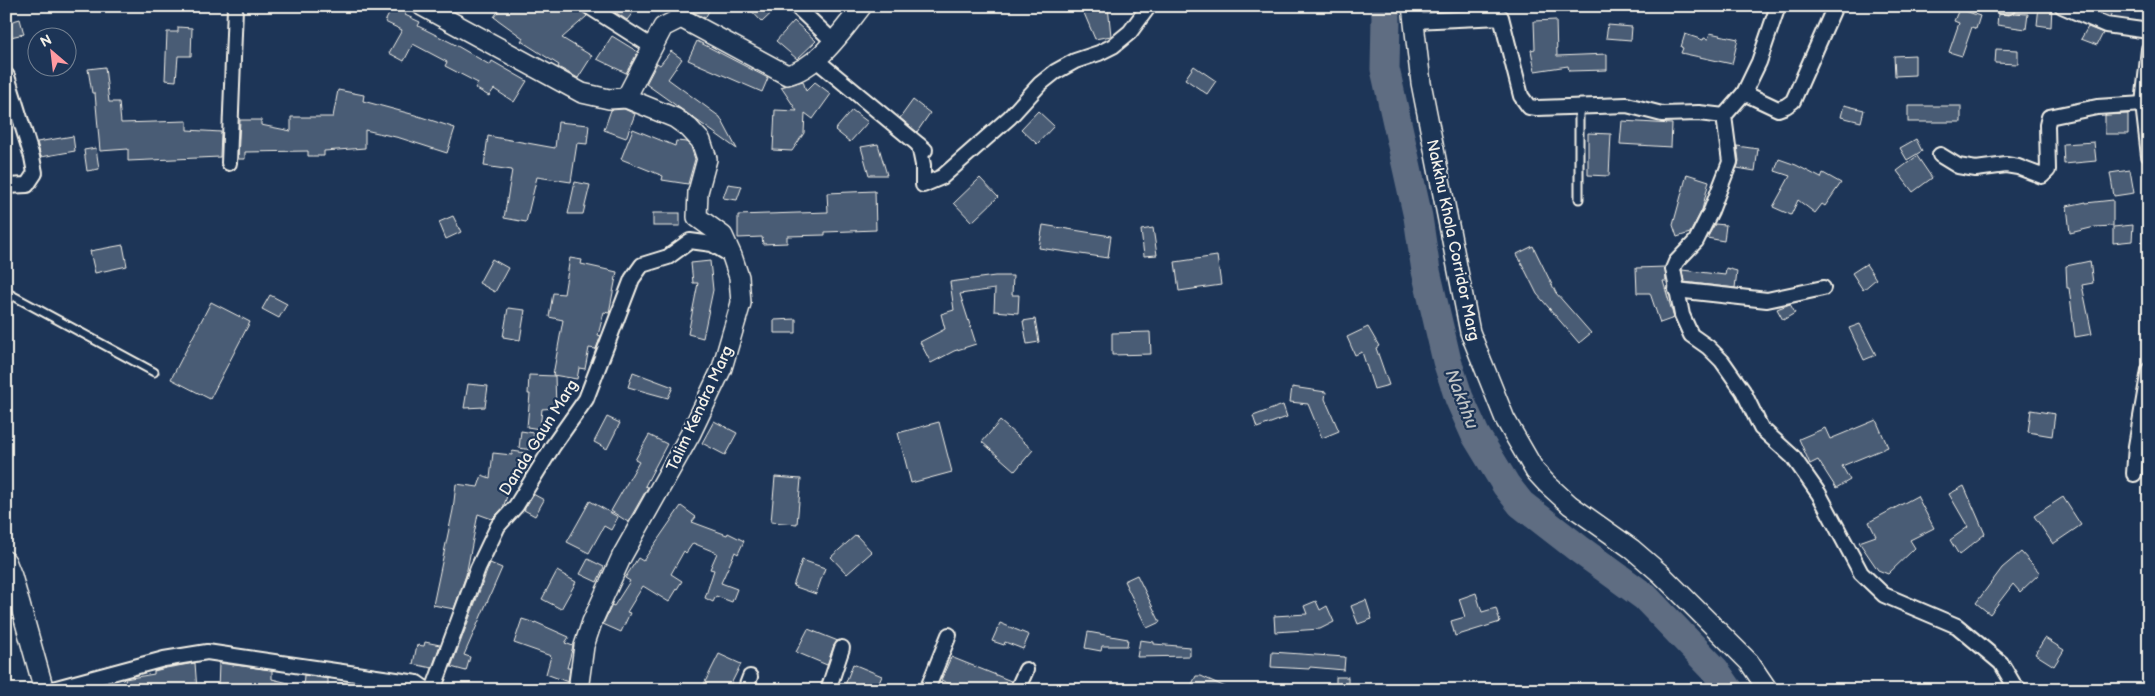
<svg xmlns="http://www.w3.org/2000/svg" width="2155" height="696" viewBox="0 0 2155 696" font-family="'Balsamiq Sans',sans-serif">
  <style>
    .built { fill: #2a4060 }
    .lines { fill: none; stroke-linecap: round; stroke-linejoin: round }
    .river { stroke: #5e6d82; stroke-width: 29 }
    .building { fill: #485b74; stroke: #f4f1e8 }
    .lane-casing { stroke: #f4f1e8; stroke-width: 11 }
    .street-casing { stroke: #f4f1e8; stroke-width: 18 }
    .secondary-casing { stroke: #f4f1e8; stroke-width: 22 }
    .lane { stroke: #1d3557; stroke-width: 7 }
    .street { stroke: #1d3557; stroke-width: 14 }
    .secondary { stroke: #1d3557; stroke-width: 19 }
    .labels { text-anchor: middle; stroke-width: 4.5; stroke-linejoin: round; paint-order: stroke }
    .street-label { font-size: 16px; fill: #f4f1e8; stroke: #1d3557 }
    .water-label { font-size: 18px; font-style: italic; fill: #c0c3c4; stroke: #1d3557 }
  </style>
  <rect width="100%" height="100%" fill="#1d3557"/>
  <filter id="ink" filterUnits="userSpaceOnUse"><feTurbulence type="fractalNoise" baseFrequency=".02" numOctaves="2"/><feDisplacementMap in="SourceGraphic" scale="10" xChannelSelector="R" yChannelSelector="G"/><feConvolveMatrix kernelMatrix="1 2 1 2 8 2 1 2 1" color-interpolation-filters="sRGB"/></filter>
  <g filter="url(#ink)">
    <polygon class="built" points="2085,6 2135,6 2126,25"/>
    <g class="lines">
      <polyline class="river" points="1385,6 1386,17 1385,69 1418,217 1426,271 1447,361 1459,398 1475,434 1506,485 1521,504 1579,549 1645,597 1715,670 1729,690"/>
    </g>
    <g class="building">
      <polygon points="393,6 406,11 405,15 420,22 418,26 452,43 490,65 492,61 527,81 514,102 494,89 489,96 475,88 478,83 445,66 447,62 413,44 404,61 389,53 402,30 385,22"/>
      <polygon points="502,6 579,6 581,10 587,16 562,38 592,56 578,78 558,67 559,65 521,41 523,38 494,17"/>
      <polygon points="606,6 638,6 627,20"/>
      <polygon points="697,6 709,11 705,18 693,12"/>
      <polygon points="747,6 779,6 762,22"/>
      <polygon points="1081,6 1108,6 1111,36 1095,39"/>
      <polygon points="2039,6 2052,6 2051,27 2037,25"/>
      <polygon points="2100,6 2114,6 2110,17 2097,12"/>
      <polygon points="1959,9 1980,16 1976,29 1972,27 1962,56 1949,52 1959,23 1954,21"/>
      <polygon points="2014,13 2028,14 2026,29 1997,25 1998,14 2009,15"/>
      <polygon points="20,19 24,34 6,38 6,23"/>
      <polygon points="1556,20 1557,56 1607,54 1607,70 1569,71 1568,66 1535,71 1531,50 1535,49 1534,21"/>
      <polygon points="794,21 816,41 797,59 776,41"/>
      <polygon points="1608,25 1632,27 1631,40 1606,38"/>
      <polygon points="178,27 192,28 191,56 178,56 176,81 165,80 167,32 178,32"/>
      <polygon points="2088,27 2103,33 2097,45 2081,39"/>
      <polygon points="1710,33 1738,39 1732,64 1681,53 1683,48 1681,47 1685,34 1703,40 1704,38 1708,39"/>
      <polygon points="612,36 638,52 626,73 597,59"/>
      <polygon points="697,41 768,78 762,92 688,60"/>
      <polygon points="1996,49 2018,50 2018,64 1995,63"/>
      <polygon points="671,51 682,59 668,79 720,117 737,149 646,84 657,63 660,65"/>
      <polygon points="1915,55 1915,75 1895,76 1894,56"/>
      <polygon points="1194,66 1216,81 1207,94 1185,79"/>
      <polygon points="105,67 109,102 119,102 121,123 187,121 187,130 221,132 220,157 128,161 128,149 100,151 95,93 92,93 88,69"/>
      <polygon points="803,81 806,91 815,82 831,94 813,119 805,113 804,133 792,151 773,150 775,110 797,111 781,87"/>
      <polygon points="338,90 364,95 363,101 415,115 455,128 447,153 400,138 365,130 365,148 324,151 324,156 308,156 308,151 245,152 245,159 238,159 240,120 261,120 261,125 291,131 291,117 333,117"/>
      <polygon points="913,100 930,113 917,132 900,118"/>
      <polygon points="1844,105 1864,110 1861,122 1841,117"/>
      <rect x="1908" y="106" width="53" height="16"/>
      <polygon points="624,109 635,114 626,138 604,130 611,110"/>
      <polygon points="852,110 868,122 850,142 835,130"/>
      <polygon points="1038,111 1054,126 1037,144 1021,129"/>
      <polygon points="2128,114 2128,134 2105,134 2105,115"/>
      <polygon points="1622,121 1672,124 1671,147 1620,144"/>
      <polygon points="558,122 589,125 587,144 577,143 571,182 537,177 526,222 504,218 512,170 484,166 488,136 555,148"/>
      <polygon points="633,129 675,146 676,141 687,142 691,147 695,159 688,184 662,180 663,176 621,159"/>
      <polygon points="1588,133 1611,134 1609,176 1588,175"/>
      <polygon points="73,136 75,151 41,157 37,142"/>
      <polygon points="1916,139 1922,151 1907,160 1900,148"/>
      <polygon points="2094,142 2096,161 2064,164 2063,144"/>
      <polygon points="878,144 887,175 869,175 861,147"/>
      <polygon points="1737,146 1758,149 1755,171 1737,168 1739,161"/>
      <polygon points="96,148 99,169 87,171 84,150"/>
      <polygon points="1917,156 1932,178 1913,192 1897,171"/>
      <polygon points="1779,159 1796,165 1821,178 1823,173 1841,183 1825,206 1822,204 1815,213 1798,200 1791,215 1773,207 1790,176 1775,171"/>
      <polygon points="2130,170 2134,193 2114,196 2110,173"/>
      <polygon points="1687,174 1709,181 1702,210 1690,233 1677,237 1673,225"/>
      <polygon points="980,178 998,197 972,222 954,203"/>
      <polygon points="575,182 590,185 583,214 568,214"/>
      <polygon points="728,184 742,186 737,200 723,198"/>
      <polygon points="875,191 876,230 825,232 825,235 787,236 787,243 763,244 762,237 738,238 738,215 828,212 827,193"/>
      <polygon points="2113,200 2113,226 2095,227 2070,233 2067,206 2086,202 2086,203"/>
      <rect x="653" y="213" width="27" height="13"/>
      <polygon points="453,216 461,232 446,239 439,222"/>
      <polygon points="1715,224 1726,225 1724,241 1707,238"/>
      <polygon points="1043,225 1111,236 1108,258 1039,248"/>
      <polygon points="2133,225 2132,241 2113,243 2113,227"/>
      <polygon points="1153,228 1157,255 1144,256 1141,230"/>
      <polygon points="123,245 127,266 95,273 90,251"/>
      <polygon points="1533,246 1556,293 1591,333 1579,343 1537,294 1517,254"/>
      <polygon points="1217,256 1221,285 1179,291 1175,262"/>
      <polygon points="570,258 582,260 581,264 617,272 609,313 604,312 598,335 601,336 596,349 589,348 585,369 579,368 577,379 553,375 563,320 549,317 553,293 564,294"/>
      <polygon points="492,259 508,268 495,292 479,283"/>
      <polygon points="710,261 713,290 703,338 688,334 698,283 693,283 691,263"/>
      <polygon points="2090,261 2093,283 2082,285 2092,334 2075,337 2069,288 2067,288 2066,266"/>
      <polygon points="1866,264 1876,279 1863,290 1852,273"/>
      <polygon points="1665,267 1666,281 1663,281 1674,318 1660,323 1650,293 1637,293 1636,268"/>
      <polygon points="1726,268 1737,271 1735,288 1684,282 1682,270 1725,275"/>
      <polygon points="995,276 1013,276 1012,295 1019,295 1018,313 994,311 995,289 960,294 976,344 954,351 931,363 920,342 945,329 941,314 954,310 950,282"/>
      <polygon points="270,295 287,304 279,318 262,309"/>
      <polygon points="211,302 250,322 210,399 171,379"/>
      <polygon points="1790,304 1795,313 1783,320 1777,309"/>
      <polygon points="508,308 525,310 520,340 503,337"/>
      <polygon points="796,319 796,333 774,333 774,320"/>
      <polygon points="1035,319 1039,342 1027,344 1023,321"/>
      <polygon points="1860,324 1876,355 1864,360 1849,328"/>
      <polygon points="1368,327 1379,346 1376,348 1389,385 1374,389 1362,352 1355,355 1347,337"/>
      <polygon points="1150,332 1151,354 1112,355 1112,333"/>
      <polygon points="633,372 673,387 668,398 628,387"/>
      <polygon points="529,375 555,376 556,408 542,409 540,429 527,427 530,394 528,394"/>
      <polygon points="468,384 488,386 485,407 464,408"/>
      <polygon points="1292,387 1326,392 1325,399 1339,431 1322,438 1308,404 1290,402"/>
      <polygon points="1283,405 1287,417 1257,428 1253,416"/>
      <polygon points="2031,410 2055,414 2052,436 2028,432"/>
      <polygon points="607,417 620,423 607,449 594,442"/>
      <polygon points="1876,420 1888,447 1842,466 1850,480 1836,488 1818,460 1810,464 1799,439 1825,428 1830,439"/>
      <polygon points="714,421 737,433 725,455 702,443"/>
      <polygon points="1000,421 1033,450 1015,471 982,442"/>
      <polygon points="939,422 952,472 911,483 898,433"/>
      <polygon points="521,431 534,433 532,450 519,448"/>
      <polygon points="649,435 667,444 645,486 648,487 628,522 611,511 639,462 635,460"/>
      <polygon points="512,451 526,453 524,470 516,469 503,508 492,519 478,514 466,575 454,609 433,605 453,510 456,484 478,487 482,475 490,478 493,453 512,455"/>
      <polygon points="775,477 801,479 797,524 771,522"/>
      <polygon points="1964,486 1985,534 1959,555 1950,540 1968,527 1949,494"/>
      <polygon points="533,494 544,500 535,516 524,510"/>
      <polygon points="1917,496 1934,528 1910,540 1915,548 1888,574 1878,570 1859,542 1876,536 1869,522"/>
      <polygon points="2063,497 2081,525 2053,544 2034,516"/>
      <polygon points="590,501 618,517 611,530 604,526 589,553 567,542"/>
      <polygon points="681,506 696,517 692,522 727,535 728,533 744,541 738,554 735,552 721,583 737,589 732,602 716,596 713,602 705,598 714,570 710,569 717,553 693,543 686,553 684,551 671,574 682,581 669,602 643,586 627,612 630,613 621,632 603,624 612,605 614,606 630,581 625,578 638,558 643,561"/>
      <polygon points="856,535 872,552 847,574 831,557"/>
      <polygon points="2021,552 2040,573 2020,592 2013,584 1990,614 1976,603 2002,568"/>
      <polygon points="588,559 604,567 597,582 580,574"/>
      <polygon points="802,560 825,568 816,594 793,586"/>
      <polygon points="490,563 502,568 464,655 470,657 466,671 451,667"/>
      <polygon points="557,571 576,582 561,609 542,599"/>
      <polygon points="1137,575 1160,622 1147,628 1124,581"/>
      <polygon points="1476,593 1482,612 1496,608 1500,622 1455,636 1451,621 1465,617 1459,599"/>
      <polygon points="1366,600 1372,619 1358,624 1351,606"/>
      <polygon points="1316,601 1320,610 1327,606 1334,622 1320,629 1275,632 1274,616 1307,614 1304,606"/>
      <polygon points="522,619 535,623 535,622 569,637 565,643 573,646 567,668 570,668 568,682 546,674 551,656 514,643"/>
      <polygon points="1000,623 1029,635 1023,649 1005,642 1004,645 992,641"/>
      <polygon points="808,629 838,641 834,645 827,665 796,652"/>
      <polygon points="1088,632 1128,639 1127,646 1102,646 1101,651 1085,648"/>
      <polygon points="2045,638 2064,650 2054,666 2035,654"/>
      <polygon points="1140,640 1154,642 1154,644 1190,647 1190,656 1137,657"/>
      <polygon points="425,642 440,645 432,668 413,664 417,645 424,646"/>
      <polygon points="1272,652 1345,657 1344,670 1310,667 1309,669 1271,667"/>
      <polygon points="719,654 741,664 728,690 701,690"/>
      <polygon points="951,657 1011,681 1008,690 962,690 941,680"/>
      <polygon points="195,663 197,690 127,690 125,679 154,674 154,671 166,668"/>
      <polygon points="219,663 272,670 272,679 297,685 297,690 218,690"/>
      <polygon points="853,664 882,676 876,690 843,690"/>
      <polygon points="304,675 328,679 328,690 303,690"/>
      <polygon points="1196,676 1201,676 1232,690 1189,690"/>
      <rect x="1336" y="677" width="12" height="13"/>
    </g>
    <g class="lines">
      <g class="lane-casing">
        <g id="lane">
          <polyline points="1579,107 1579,199"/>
          <polyline points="6,292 154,372"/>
        </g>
      </g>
      <g class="street-casing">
        <g id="street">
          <polyline points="588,6 651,46"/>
          <polyline points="796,6 834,42"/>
          <polyline points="2001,6 2009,6"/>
          <polyline points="2062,6 2106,25 2149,31"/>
          <polyline points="1414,21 1501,17 1521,96 1529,107 1537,108 1627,105 1662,114 1699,113 1724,116 1744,93 1778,109 1786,106 1793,101 1835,6"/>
          <polyline points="2149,49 2143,104 2149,156"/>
          <polyline points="815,59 925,150"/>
          <polyline points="1744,93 1759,62 1778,6"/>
          <polyline points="1724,116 1730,162 1711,211 1696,241 1676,262 1673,269 1682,315 1691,335 1708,347 1722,361 1743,391 1761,428 1793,457 1819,494 1861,573 1884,595 1957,626 2001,663 2014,685 2020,690"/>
          <polyline points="919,145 923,165 923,185 942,177 1010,117 1040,84 1055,72 1075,61 1099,53 1113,46 1130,32 1149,6"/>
          <polyline points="1940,155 1958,166 1976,169 2006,165 2018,167 2042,176 2048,170 2047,125 2049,117 2097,107 2143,104"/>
          <polyline points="229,163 235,8"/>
          <polyline points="6,186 27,185 35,173 32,157 7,76"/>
          <polyline points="1676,290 1767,300 1823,288"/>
          <polyline points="2134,474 2136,446 2149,370"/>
          <polyline points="49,690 164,659 207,652 417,683 427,690"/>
          <polyline points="433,690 478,568 498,526 516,506 553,446 586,399 632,279 642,265 668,257 690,241 712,244 732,256"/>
          <polyline points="745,690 750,677"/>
          <polyline points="828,690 842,648"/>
          <polyline points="927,690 949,635"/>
          <polyline points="1017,690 1026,670"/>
        </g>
      </g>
      <g class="secondary-casing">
        <g id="secondary">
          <polyline points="422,6 582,93 609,99 626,98 675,118 689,128 701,141 707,159 698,192 697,217 723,236 732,256 739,277 741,303 722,368 691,433 622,556 592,622 584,646 578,690"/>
          <polyline points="1412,6 1421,83 1470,332 1505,419 1535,471 1547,484 1570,505 1632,549 1661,574 1749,662 1768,690"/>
          <path d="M626 98 663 27 681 18 787 75C818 68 843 30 862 6"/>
          <polyline points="6,561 12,576 44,690"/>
        </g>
      </g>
      <use href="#lane" class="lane"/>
      <use href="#street" class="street"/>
      <use href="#secondary" class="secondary"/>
    </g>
  </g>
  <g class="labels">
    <g class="street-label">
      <text transform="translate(1454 240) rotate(78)" y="6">Nakkhu Khola Corridor Marg</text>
      <text transform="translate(699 408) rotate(-65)" y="6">Talim Kendra Marg</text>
      <text transform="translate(538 437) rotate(-58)" y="6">Danda Gaun Marg</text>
    </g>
    <g class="water-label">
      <text transform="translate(1462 399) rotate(69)" y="6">Nakhhu</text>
    </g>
  </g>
  <rect width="2155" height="696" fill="none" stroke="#1d3557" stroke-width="25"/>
  <rect x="12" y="12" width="2130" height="671" fill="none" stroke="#f4f1e8" stroke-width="2" filter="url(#ink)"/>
  <g transform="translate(52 52) rotate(332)"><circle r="24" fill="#1d3557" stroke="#738091"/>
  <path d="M0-4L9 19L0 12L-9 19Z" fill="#ff9aa2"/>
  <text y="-8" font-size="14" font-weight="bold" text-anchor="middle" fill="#f4f1e8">N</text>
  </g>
</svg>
